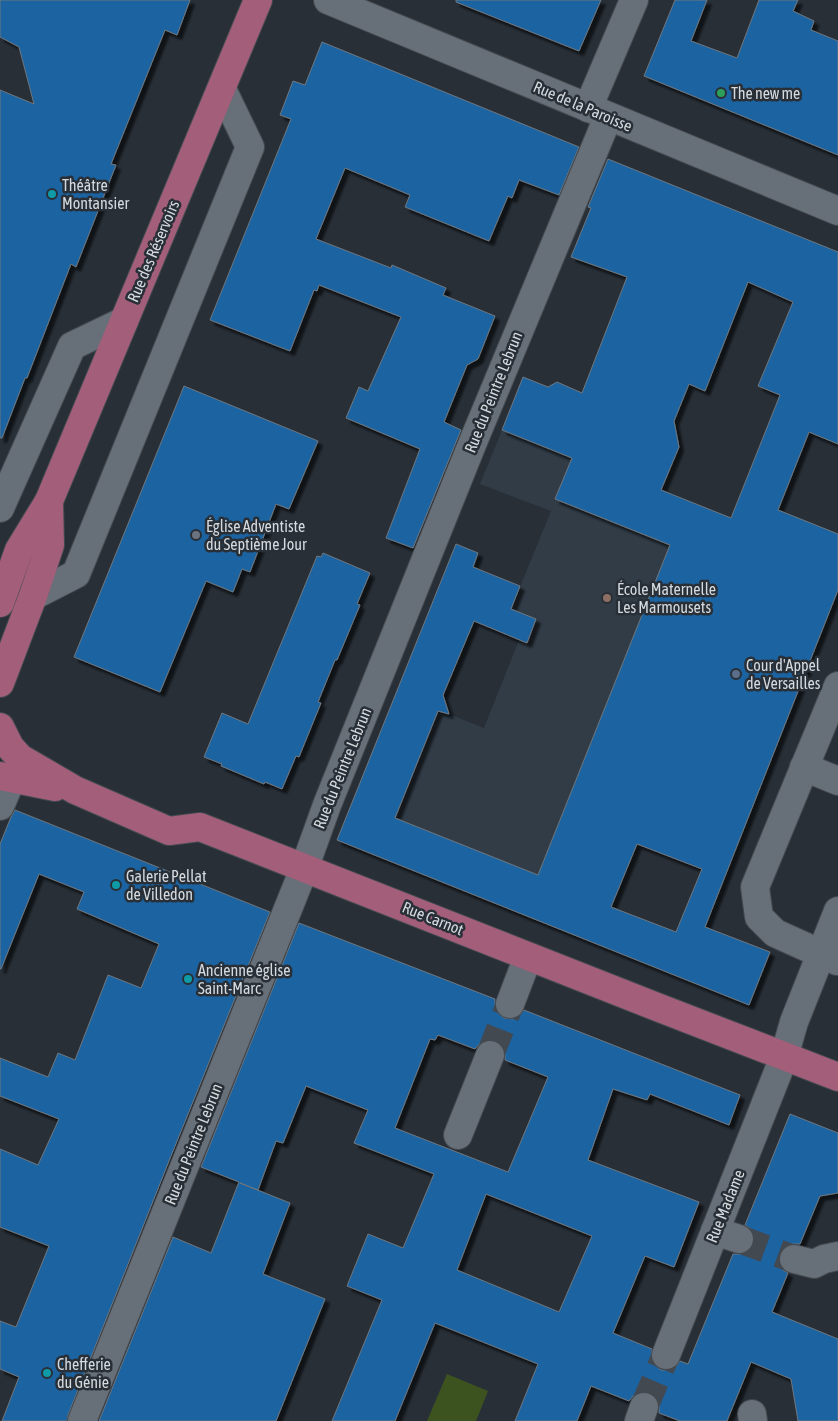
<svg xmlns="http://www.w3.org/2000/svg" width="838" height="1421" viewBox="0 0 838 1421" font-family="'Asap Condensed',sans-serif">
  <style>
    .built { fill: #313c47 }
    .green { fill: #3c5320 }
    .building { fill: #1b64a2; stroke: #6f777f; fill-rule: evenodd; filter: url(#shadow) }
    .lines { fill: none; stroke-linecap: round; stroke-linejoin: round }
    .minor-tunnel { stroke: #424950; stroke-width: 28; stroke-dasharray: 28 14; stroke-linecap: butt }
    .minor-casing { stroke: #444a50; stroke-width: 30 }
    .major-casing { stroke: #444a50; stroke-width: 30 }
    .minor { stroke: #676f78; stroke-width: 28 }
    .major { stroke: #a35e7a; stroke-width: 28 }
    .leisure-dot { fill: #2e9e5b; stroke: #282f37; stroke-width: 2 }
    .culture-dot { fill: #0f9aa8; stroke: #282f37; stroke-width: 2 }
    .worship-dot { fill: #6b7280; stroke: #282f37; stroke-width: 2 }
    .education-dot { fill: #8d6e63; stroke: #282f37; stroke-width: 2 }
    .service-dot { fill: #5c6f8a; stroke: #282f37; stroke-width: 2 }
    .labels { text-anchor: middle; stroke-width: 5; stroke-linejoin: round; paint-order: stroke }
    .poi-label { font-size: 16px; fill: #d5dade; stroke: #282f37; text-anchor: start }
    .street-label { font-size: 16px; fill: #d5dade; stroke: #282f37 }
  </style>
  <defs>
    <filter id="shadow"><feDropShadow dx="4.5" dy="4.5" stdDeviation="1" flood-color="#0009"/></filter>
  </defs>
  <rect width="100%" height="100%" fill="#282f37"/>
  <polygon class="built" points="502,430 731,518 565,931 337,840 396,693 484,728 519,640 527,642 536,619 511,609 551,511 480,484"/>
  <polygon class="green" points="447,1374 488,1391 476,1421 427,1421"/>
  <g class="building">
    <polygon points="0,0 190,0 177,35 165,30 111,164 116,165 76,267 71,264 27,378 25,378 2,438 0,438 0,90 34,104 19,47 0,37"/>
    <polygon points="456,0 601,0 579,51 456,2"/>
    <polygon points="675,0 707,0 691,41 737,58 759,0 798,0 793,11 814,21 811,30 838,41 838,155 644,76"/>
    <polygon points="322,42 579,147 559,195 519,180 512,198 508,196 489,241 405,207 410,195 345,168 316,239 391,268 392,265 446,288 443,295 495,316 478,359 467,365 444,422 461,430 413,548 386,538 420,449 346,418 359,387 368,391 401,317 319,285 317,291 314,290 290,351 210,320 291,119 280,115 293,81 305,85"/>
    <path d="M608 159 838 252V444L809 432 778 510 838 534V590L705 927 770 952 749 1005 337 840 456 544 478 553 473 567 520 586 511 609 536 619 527 643 474 621 443 695 449 714 438 711 395 818 538 875 670 545 555 499 572 458 502 430 523 377 548 387 557 382 582 393 627 277 571 257 591 208 588 207ZM748 282 793 302 758 386 780 395 731 518 661 490 679 447 674 421 689 384 705 391ZM637 844 702 869 676 932 611 907Z"/>
    <polygon points="184,386 318,441 289,509 276,504 250,572 242,569 233,592 206,581 160,692 74,657"/>
    <polygon points="323,553 370,573 357,604 360,605 337,660 335,660 318,702 321,703 299,757 296,756 282,789 265,782 264,784 221,766 222,764 204,757 222,713 248,724 317,556 321,557"/>
    <polygon points="15,810 270,912 171,1156 68,1415 67,1421 2,1421 19,1377 0,1369 0,1321 16,1327 49,1246 0,1227 0,1149 38,1165 59,1119 0,1096 0,1058 48,1077 58,1053 75,1060 108,975 141,988 159,944 77,909 84,892 39,874 1,969 0,969 0,844 11,817"/>
    <path d="M299 923 495 999V1007L498 1013 504 1018 513 1019 519 1016 524 1010 740 1095 729 1125 650 1094 647 1100 613 1089 588 1160 699 1202 674 1267 645 1256 613 1333 652 1349 651 1357 654 1364 661 1370H669L675 1368 680 1361 688 1364 733 1254H743L750 1250 754 1244V1235L751 1229 745 1225 790 1114 838 1133V1193L820 1196 800 1244H790L782 1249 779 1255V1263L783 1270 788 1273 772 1312 838 1339V1421H798L791 1379 751 1362 727 1421H680L659 1413V1404L656 1397 650 1393 641 1392 634 1395 629 1401 591 1386 577 1421H515L538 1364 435 1323 395 1421H332L382 1300 347 1286 368 1234 403 1248 434 1174 354 1143 368 1110 306 1086 283 1143 276 1141 258 1190 240 1183 290 1203 263 1274 325 1299 276 1421H99L173 1237 211 1253 239 1182 201 1167ZM438 1035 475 1049 481 1042 487 1040H495L503 1046 505 1052V1060L548 1077 508 1172 395 1128 430 1039 435 1040ZM486 1194 592 1236 559 1312 457 1270Z"/>
  </g>
  <g class="lines">
    <g class="minor-tunnel">
      <polyline points="490,1055 510,1004"/>
      <polyline points="739,1239 794,1259"/>
      <polyline points="644,1407 666,1355"/>
    </g>
    <g class="minor-casing">
      <g id="minor">
        <polyline points="328,0 838,211"/>
        <polyline points="588,108 634,0"/>
        <polyline points="0,508 72,346 124,321"/>
        <polyline points="33,596 76,574 250,147 222,89"/>
        <polyline points="804,767 838,781"/>
        <polyline points="0,806 12,778"/>
        <polyline points="837,961 775,933 759,917 755,887 838,686"/>
        <polyline points="510,1004 528,957"/>
        <polyline points="458,1135 490,1055"/>
        <polyline points="715,1231 739,1239"/>
        <polyline points="794,1259 814,1264 824,1259 838,1256"/>
        <polyline points="666,1355 784,1057 794,1022 838,911"/>
        <polyline points="752,1414 753,1421"/>
        <polyline points="82,1421 304,869 327,805 473,442 608,117"/>
        <polyline points="639,1421 644,1407"/>
      </g>
    </g>
    <g class="major-casing">
      <g id="major">
        <polyline points="0,603 19,550 49,501 258,0"/>
        <polyline points="0,683 33,596 50,545 49,501"/>
        <polyline points="0,727 10,747 20,758 75,790 169,831 200,827 657,1007 838,1077"/>
        <polyline points="0,776 55,787"/>
      </g>
    </g>
    <use href="#minor" class="minor"/>
    <use href="#major" class="major"/>
  </g>
  <circle class="leisure-dot" cx="721" cy="93" r="5"/>
  <g class="culture-dot">
    <circle cx="52" cy="194" r="5"/>
    <circle cx="116" cy="885" r="5"/>
    <circle cx="188" cy="979" r="5"/>
    <circle cx="47" cy="1373" r="5"/>
  </g>
  <circle class="worship-dot" cx="196" cy="535" r="5"/>
  <circle class="education-dot" cx="607" cy="598" r="5"/>
  <circle class="service-dot" cx="736" cy="674" r="5"/>
  <g class="labels">
    <g class="poi-label">
      <text x="731" y="99">The new me</text>
      <text x="62" y="191">Théâtre<tspan x="62" dy="18">Montansier</tspan></text>
      <text x="206" y="532">Église Adventiste<tspan x="206" dy="18">du Septième Jour</tspan></text>
      <text x="617" y="595">École Maternelle<tspan x="617" dy="18">Les Marmousets</tspan></text>
      <text x="746" y="671">Cour d'Appel<tspan x="746" dy="18">de Versailles</tspan></text>
      <text x="126" y="882">Galerie Pellat<tspan x="126" dy="18">de Villedon</tspan></text>
      <text x="198" y="976">Ancienne église<tspan x="198" dy="18">Saint-Marc</tspan></text>
      <text x="57" y="1370">Chefferie<tspan x="57" dy="18">du Génie</tspan></text>
    </g>
    <g class="street-label">
      <text transform="translate(583 106) rotate(23)" y="6">Rue de la Paroisse</text>
      <text transform="translate(153 251) rotate(-67)" y="6">Rue des Réservoirs</text>
      <text transform="translate(493 392) rotate(-68)" y="6">Rue du Peintre Lebrun</text>
      <text transform="translate(342 768) rotate(-68)" y="6">Rue du Peintre Lebrun</text>
      <text transform="translate(433 918) rotate(22)" y="6">Rue Carnot</text>
      <text transform="translate(193 1144) rotate(-68)" y="6">Rue du Peintre Lebrun</text>
      <text transform="translate(725 1206) rotate(-68)" y="6">Rue Madame</text>
    </g>
  </g>
</svg>
